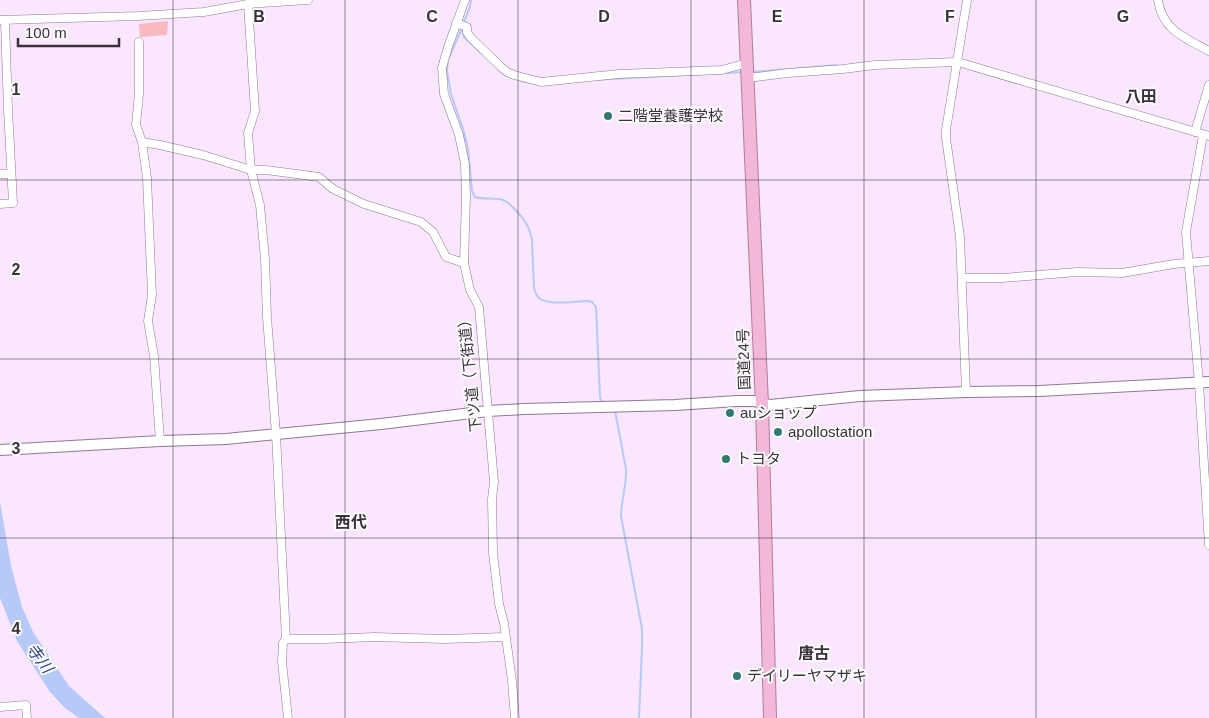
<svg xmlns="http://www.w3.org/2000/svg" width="1209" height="718" viewBox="0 0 1209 718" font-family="Helvetica,'Noto Sans JP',sans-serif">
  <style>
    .green { fill: #f8b9bf }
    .water { fill: #b7c9f7 }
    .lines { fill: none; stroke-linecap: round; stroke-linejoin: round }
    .stream { stroke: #b7c9f7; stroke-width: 2 }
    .minor-casing { stroke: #8f7894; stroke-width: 9 }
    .tertiary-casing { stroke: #8f7894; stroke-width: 12 }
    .trunk-casing { stroke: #b17d9a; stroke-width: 14 }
    .minor { stroke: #fff; stroke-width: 8 }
    .tertiary { stroke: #fff; stroke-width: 10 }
    .trunk { stroke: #f3b8d7; stroke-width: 12 }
    .grid { fill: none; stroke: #3b303c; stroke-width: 1; stroke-opacity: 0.55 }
    .poi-dot { fill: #307975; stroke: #fbfbfb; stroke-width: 2 }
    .labels { text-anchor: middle; stroke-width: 4; stroke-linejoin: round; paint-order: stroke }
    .poi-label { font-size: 15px; fill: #3b303c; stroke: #fbfbfb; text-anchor: start }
    .street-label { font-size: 15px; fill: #3b303c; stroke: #fbfbfb }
    .neighbourhood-label { font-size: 16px; font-weight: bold; fill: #3b303c; stroke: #fbfbfb }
    .water-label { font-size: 16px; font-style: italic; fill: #2e4185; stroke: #fbfbfb }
    .grid-label { font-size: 16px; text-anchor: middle; font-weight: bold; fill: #3b303c; stroke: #fbfbfb; stroke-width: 4; stroke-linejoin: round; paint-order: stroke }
  </style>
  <rect width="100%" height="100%" fill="#fbe6ff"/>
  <polygon class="green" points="168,21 167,35 140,37 139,24"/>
  <polygon class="water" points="0,502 11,566 22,607 33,632 69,686 105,718 79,718 65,708 50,692 17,641 0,598"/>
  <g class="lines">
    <g class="stream">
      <polyline points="463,24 470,7 471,0"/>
      <path d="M462 28 448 60 447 71 451 94 464 132 468 149 472 191 475 197C484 200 494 197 503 200 511 203 523 218 527 225 530 230 531 235 532 240L534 288C535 292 536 295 539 298 548 306 575 301 587 301L592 302 596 307 600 397 601 400 604 403"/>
      <polyline points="462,28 464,37 483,55"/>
      <polyline points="753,72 837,65"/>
      <polyline points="593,80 743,72"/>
      <polyline points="521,81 531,83"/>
      <path d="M615 411 626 469C627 485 621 500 621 516L642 629V648L639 718"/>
    </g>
    <g class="minor-casing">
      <g id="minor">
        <polyline points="465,0 448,47 442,68 444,94 459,135 465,164 466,197 464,263 470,290 479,307 494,482 492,499 493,553 499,604 504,623 512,681 515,718"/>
        <path d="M1158 0C1162 30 1185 38 1209 51"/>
        <polyline points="248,4 255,111 248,133 251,170 260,205 265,259 267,317 276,434 286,639 283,643 282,662 288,718"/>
        <polyline points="0,20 138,16 204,12 248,4 308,0"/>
        <polyline points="456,23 467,27 467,32 471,38 501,67 507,72 514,75 541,82 619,74 722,70 747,63"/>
        <polyline points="139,42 139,94 136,125 142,142 147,178 152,295 148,321 154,356 160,441"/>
        <polyline points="748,78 788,73 843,69 875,65 958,62 1209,136"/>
        <polyline points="1195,132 1209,85"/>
        <polyline points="1203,135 1186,232 1199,383 1209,545"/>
        <polyline points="142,142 160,145 203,155 251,170 266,170 319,177 333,189 364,204 421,222 433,232 446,257 464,263"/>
        <polyline points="0,174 11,174"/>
        <polyline points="0,204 13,203 8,109 5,21"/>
        <polyline points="962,278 1002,278 1077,272 1122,273 1174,264 1209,261"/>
        <polyline points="966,392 960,237 946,138 946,130 967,0"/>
        <polyline points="286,639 325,639 374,637 444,639 505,637"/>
        <polyline points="0,707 26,705 27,718"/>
      </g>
    </g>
    <g class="tertiary-casing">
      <polyline id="tertiary" points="0,450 160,441 226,439 381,424 488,411 524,409 675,405 737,401 754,401 770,405 860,396 966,392 1039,391 1209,382"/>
    </g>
    <g class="trunk-casing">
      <polyline id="trunk" points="744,0 762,404 770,718"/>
    </g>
    <use href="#minor" class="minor"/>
    <use href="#tertiary" class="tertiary"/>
    <use href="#trunk" class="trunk"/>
  </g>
  <path class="grid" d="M173 0V718M345 0V718M518 0V718M691 0V718M864 0V718M1036 0V718M0 180H1209M0 359H1209M0 538H1209"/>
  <g class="poi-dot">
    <circle cx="608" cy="116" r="5"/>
    <circle cx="730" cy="413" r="5"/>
    <circle cx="778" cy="432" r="5"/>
    <circle cx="726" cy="459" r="5"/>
    <circle cx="737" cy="676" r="5"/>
  </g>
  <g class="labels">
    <g class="poi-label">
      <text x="618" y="121">二階堂養護学校</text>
      <text x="740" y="418">auショップ</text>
      <text x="788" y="437">apollostation</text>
      <text x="736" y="464">トヨタ</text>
      <text x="747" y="681">デイリーヤマザキ</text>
    </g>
    <g class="street-label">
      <text transform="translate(744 359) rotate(-92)" y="5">国道24号</text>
      <text transform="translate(470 372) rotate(-96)" y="5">下ツ道（下街道）</text>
    </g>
    <g class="neighbourhood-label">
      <text x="1141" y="102">八田</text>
      <text x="351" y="528">西代</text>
      <text x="814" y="659">唐古</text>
    </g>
    <g class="water-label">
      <text transform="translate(40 658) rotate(53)" y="6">寺川</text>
    </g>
  </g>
  <g class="grid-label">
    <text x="259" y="22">B</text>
    <text x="432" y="22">C</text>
    <text x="604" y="22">D</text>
    <text x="777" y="22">E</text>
    <text x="950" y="22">F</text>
    <text x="1123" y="22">G</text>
    <text x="16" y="95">1</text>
    <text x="16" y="275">2</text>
    <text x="16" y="454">3</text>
    <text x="16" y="634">4</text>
  </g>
  <path d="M18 38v8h101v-8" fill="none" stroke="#3b303c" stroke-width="2.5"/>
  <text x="25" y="38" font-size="15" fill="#3b303c" stroke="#fbfbfb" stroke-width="4" paint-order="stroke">100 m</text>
</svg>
